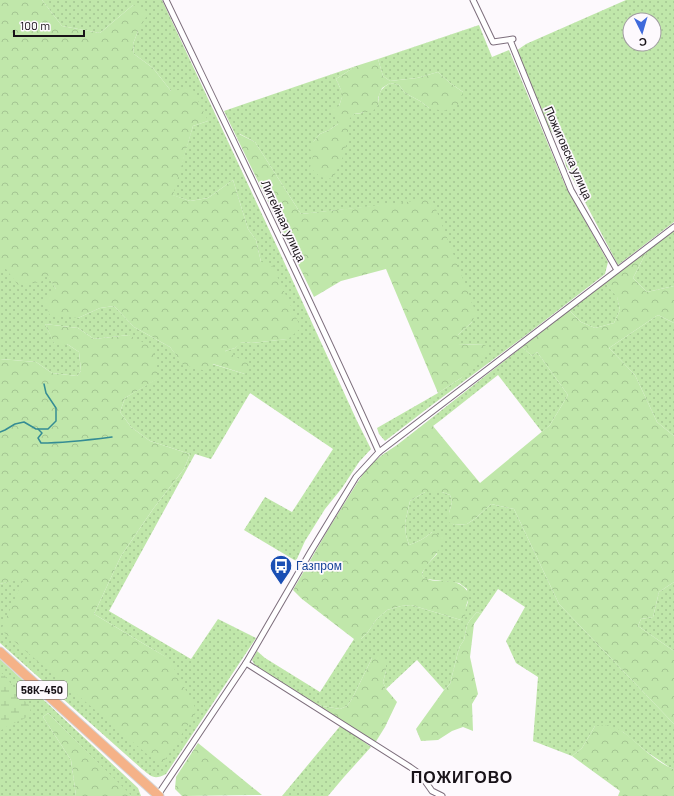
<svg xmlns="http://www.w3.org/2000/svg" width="674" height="796" viewBox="0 0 674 796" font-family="Barlow,sans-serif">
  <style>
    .grass { fill: url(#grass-dots); fill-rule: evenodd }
    .forest { fill: url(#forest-crowns) }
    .wetland { fill: url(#wetland-marsh) }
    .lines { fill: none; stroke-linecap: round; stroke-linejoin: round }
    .stream { stroke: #358c94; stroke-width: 1.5 }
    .street-casing { stroke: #7d6e7c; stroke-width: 7 }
    .highway-casing { stroke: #d5d4d5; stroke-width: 11 }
    .street { stroke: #fff; stroke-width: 5 }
    .highway { stroke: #f5b288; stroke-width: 9 }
    .labels { text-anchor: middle; stroke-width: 3.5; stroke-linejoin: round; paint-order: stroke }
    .shield { fill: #fdf9fd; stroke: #5d575d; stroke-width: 1 }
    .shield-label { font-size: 11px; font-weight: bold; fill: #181218 }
    .street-label { font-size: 12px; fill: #181218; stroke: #fdf9fd }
    .transit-label { font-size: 12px; fill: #164399; stroke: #fdf9fd; text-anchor: start }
    .district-label { font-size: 16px; font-weight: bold; letter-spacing: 1px; fill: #181218; stroke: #fdf9fd }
  </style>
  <defs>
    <pattern id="grass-dots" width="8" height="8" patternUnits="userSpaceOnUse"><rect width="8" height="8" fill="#c0e7aa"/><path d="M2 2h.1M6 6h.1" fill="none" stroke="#a4c592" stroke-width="1.8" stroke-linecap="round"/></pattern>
    <pattern id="forest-crowns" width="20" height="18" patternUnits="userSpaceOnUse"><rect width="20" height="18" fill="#c0e7aa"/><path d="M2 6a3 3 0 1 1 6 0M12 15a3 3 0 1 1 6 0" fill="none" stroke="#a4c592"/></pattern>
    <pattern id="wetland-marsh" width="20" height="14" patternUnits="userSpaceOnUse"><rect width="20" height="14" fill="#c0e7aa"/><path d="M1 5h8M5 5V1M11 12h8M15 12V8" fill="none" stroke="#a4c592"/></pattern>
  </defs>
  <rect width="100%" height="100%" fill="#fdf9fd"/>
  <g class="grass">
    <path d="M42 0H162L280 253 357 421 371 449 359 462 342 488 325 509 305 541 296 561 244 530 265 497 292 512 333 449 250 393 211 459 195 454 109 611 191 659 218 619 256 638 166 774C154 780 152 777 142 769L0 643V584L24 577 169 659 94 614 121 556 153 509 184 469 190 454 150 441 131 427 120 412 125 398 158 378 129 335 94 339 78 328 45 324 55 344H67L79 352 81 371 77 376 52 373 36 362 0 359V269H6L47 274 56 289 78 318 100 308 114 306 134 327 170 347 183 364H212L245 374 225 351 235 348 239 343 246 342 251 343 287 339 261 262 256 240 248 229 233 180 208 198 190 201 172 195 193 126 208 121 171 91 153 68 134 54 133 44 138 31 133 5 100 33 62 26Z"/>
    <path d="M626 0H674V222L618 265 566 166 562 148 556 136 548 128 530 82 516 51 526 44ZM630 20H654V44H630Z"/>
    <path d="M479 25 492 57 509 50 565 185 608 262 605 274 530 332 432 405 385 441 379 434 377 428 438 393 461 378 485 345 458 344V335L472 322 432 200 301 214 255 142 240 134 237 138 224 111 356 66 336 79 342 92V97L339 106 338 117V124L329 130 320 134 313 142 354 114 362 113 378 105C379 93 379 90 390 83L399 85 405 93 420 101 429 108 463 92 450 83 438 72 417 78 390 81 383 76 378 59Z"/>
    <polygon points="674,229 674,286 647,292 633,278 649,247"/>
    <polygon points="605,283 617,296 620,310 614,323 595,328 581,322 569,310"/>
    <polygon points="658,315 674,323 674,436 657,422 635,375 609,348"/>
    <polygon points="522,347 532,356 537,352 568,395 550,425 542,432 498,375 441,420 429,420"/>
    <path d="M434 491 442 492 450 495 452 502 449 513V521L454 525 467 524 476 518 491 504 514 509 559 604 674 724V769L669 767 647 752 623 732 595 726 582 748 572 756 533 741 538 677 516 663 506 641 525 607 498 589 481 614 477 612 470 620 467 625 464 640 460 646 458 652 450 684 444 690 417 660 386 689 383 682 386 671 372 658 352 699 347 706 340 709 317 705 256 667 252 660 257 651 265 658 320 692 354 639H361L368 632 376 620 387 610 401 606 411 605 461 620 468 602 467 589 459 583 426 579 423 577 422 574 425 567 437 554 432 532C425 538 418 542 409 545L406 535 405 523 410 501 425 492Z"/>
    <polygon points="674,582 674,651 638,626 641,619 653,617 659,592"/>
    <polygon points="0,659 138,788 141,796 131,796 48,713 43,717 71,760 76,796 0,796"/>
    <polygon points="341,725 371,747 344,777 328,796 282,796"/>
  </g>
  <g class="forest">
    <polygon points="0,0 42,0 62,26 100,33 133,5 149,12 138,31 133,44 134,54 153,68 171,91 192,88 208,121 193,126 173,195 190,201 208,198 233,180 248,229 256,240 261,262 271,263 301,328 288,339 251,343 246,342 240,343 235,348 225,351 251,365 245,374 213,364 206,371 183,365 170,347 134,327 114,306 100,308 78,318 50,315 43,301 56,289 47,275 41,282 18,285 6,269 0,269"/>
    <path d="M378 59 383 76 390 81 417 78 438 72 450 83 463 92 461 103 444 111 429 108 420 101 405 93 399 85 390 83 382 88 378 98V105L373 111 354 114 350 118 345 152 333 179 320 177 310 167 313 156 310 149 313 142 320 134 329 130 338 124V117L331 110 339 106C344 93 342 92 336 79L356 66Z"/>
    <polygon points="239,134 255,142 301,214 432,199 476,313 472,322 458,335 458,344 485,345 490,352 461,378 438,393 386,269 341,281 314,297 237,138"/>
    <path d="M649 247 633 278 647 292 674 286V323L658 315 609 348 635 375 657 422 674 436V582L659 592 653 617 641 619 638 626 674 651V724L559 604 514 509 491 504 476 518 467 524 454 525 449 522V513L452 502 450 495 442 492H425L410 501 405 523 406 535 409 545C418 542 425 538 432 532L444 537C441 553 429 560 422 573L423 577C440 587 456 572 470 595L466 606 465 618 461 620 411 605 401 606 387 610 376 620 368 632 361 639H354L302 599 293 590 329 528 357 483 367 468 382 455 397 445 429 420H441L433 426 480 483 550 425 568 395 537 352 532 356 522 347 569 310 581 322 595 328 614 323 620 310 617 297 605 283Z"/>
    <polygon points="45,324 78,328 94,339 129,335 152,347 159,378 125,398 120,412 131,427 150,441 190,454 184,469 153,509 121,556 94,614 169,659 197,711 161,766 1,630 24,578 0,584 0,359 36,362 52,373 77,376 81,371 79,352 67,344 55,345"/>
    <polygon points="477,612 481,614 474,624 470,657 478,694 472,704 473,731 463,727 452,731 438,740 421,741 416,729 444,690 450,684 458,652 460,646 464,640 467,625 470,620"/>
    <polygon points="377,655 386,661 386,671 383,682 386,689 397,702 385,727 375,743 317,705 340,709 347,706 352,699 372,658"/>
    <polygon points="48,713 130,794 131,796 76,796 71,760 43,717"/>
    <path d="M609 725C614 727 619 729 623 732 640 744 654 762 674 769V796H618L620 791 572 756 582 748 595 726Z"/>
    <polygon points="198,743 262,795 182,796 175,789 176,777"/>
  </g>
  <path class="wetland" d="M0 672 4 675 13 686 17 694 28 704 31 708C28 720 21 720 11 724 7 726 4 729 0 731Z"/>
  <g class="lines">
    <g class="stream">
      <path d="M38 429 42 433 38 438 41 443C65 443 89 440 112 437"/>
      <polyline points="0,432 5,430 15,424 24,422 36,429 48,429 56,421 56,408 46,393 44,384"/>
    </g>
    <g class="street-casing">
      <g id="street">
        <path d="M166 0C238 150 311 300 379 452"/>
        <polyline points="473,0 493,42 513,39"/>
        <polyline points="510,40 571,190 617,270"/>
        <polyline points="246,663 410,767 420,774 432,791 442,796"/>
        <polyline points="158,795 246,663 311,551 356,477 379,452 674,227"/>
      </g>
    </g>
    <g class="highway-casing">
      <polyline id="highway" points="0,652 159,796"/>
    </g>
    <use href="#street" class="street"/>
    <use href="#highway" class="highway"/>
  </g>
  <defs>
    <g id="bus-pin" transform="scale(1.15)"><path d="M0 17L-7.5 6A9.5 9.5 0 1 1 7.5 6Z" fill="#1a4fb4" stroke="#fdf9fd"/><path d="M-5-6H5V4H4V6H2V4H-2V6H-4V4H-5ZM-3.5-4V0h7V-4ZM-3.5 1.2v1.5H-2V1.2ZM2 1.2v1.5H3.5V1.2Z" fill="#fff"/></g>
  </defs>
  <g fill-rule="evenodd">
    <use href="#bus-pin" x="281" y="566"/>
  </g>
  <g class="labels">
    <rect class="shield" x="17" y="681" width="50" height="18" rx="3"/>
    <g class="shield-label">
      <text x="42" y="694">58К-450</text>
    </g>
    <g class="street-label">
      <text transform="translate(568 153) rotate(66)" y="4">Пожиговска улица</text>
      <text transform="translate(283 221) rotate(65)" y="4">Литейная улица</text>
    </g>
    <g class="transit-label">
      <text x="296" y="570">Газпром</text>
    </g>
    <g class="district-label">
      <text x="462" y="783">ПОЖИГОВО</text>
    </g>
  </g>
  <g transform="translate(642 32) rotate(175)"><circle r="19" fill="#fdf9fd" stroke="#a19da1"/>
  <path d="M0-3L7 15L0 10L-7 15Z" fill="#3f6adb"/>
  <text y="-6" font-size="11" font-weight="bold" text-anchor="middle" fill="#181218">С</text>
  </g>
  <path d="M14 30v6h70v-6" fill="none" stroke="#181218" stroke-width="2"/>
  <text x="20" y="30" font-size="12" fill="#181218" stroke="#fdf9fd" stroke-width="3" paint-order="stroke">100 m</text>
</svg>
